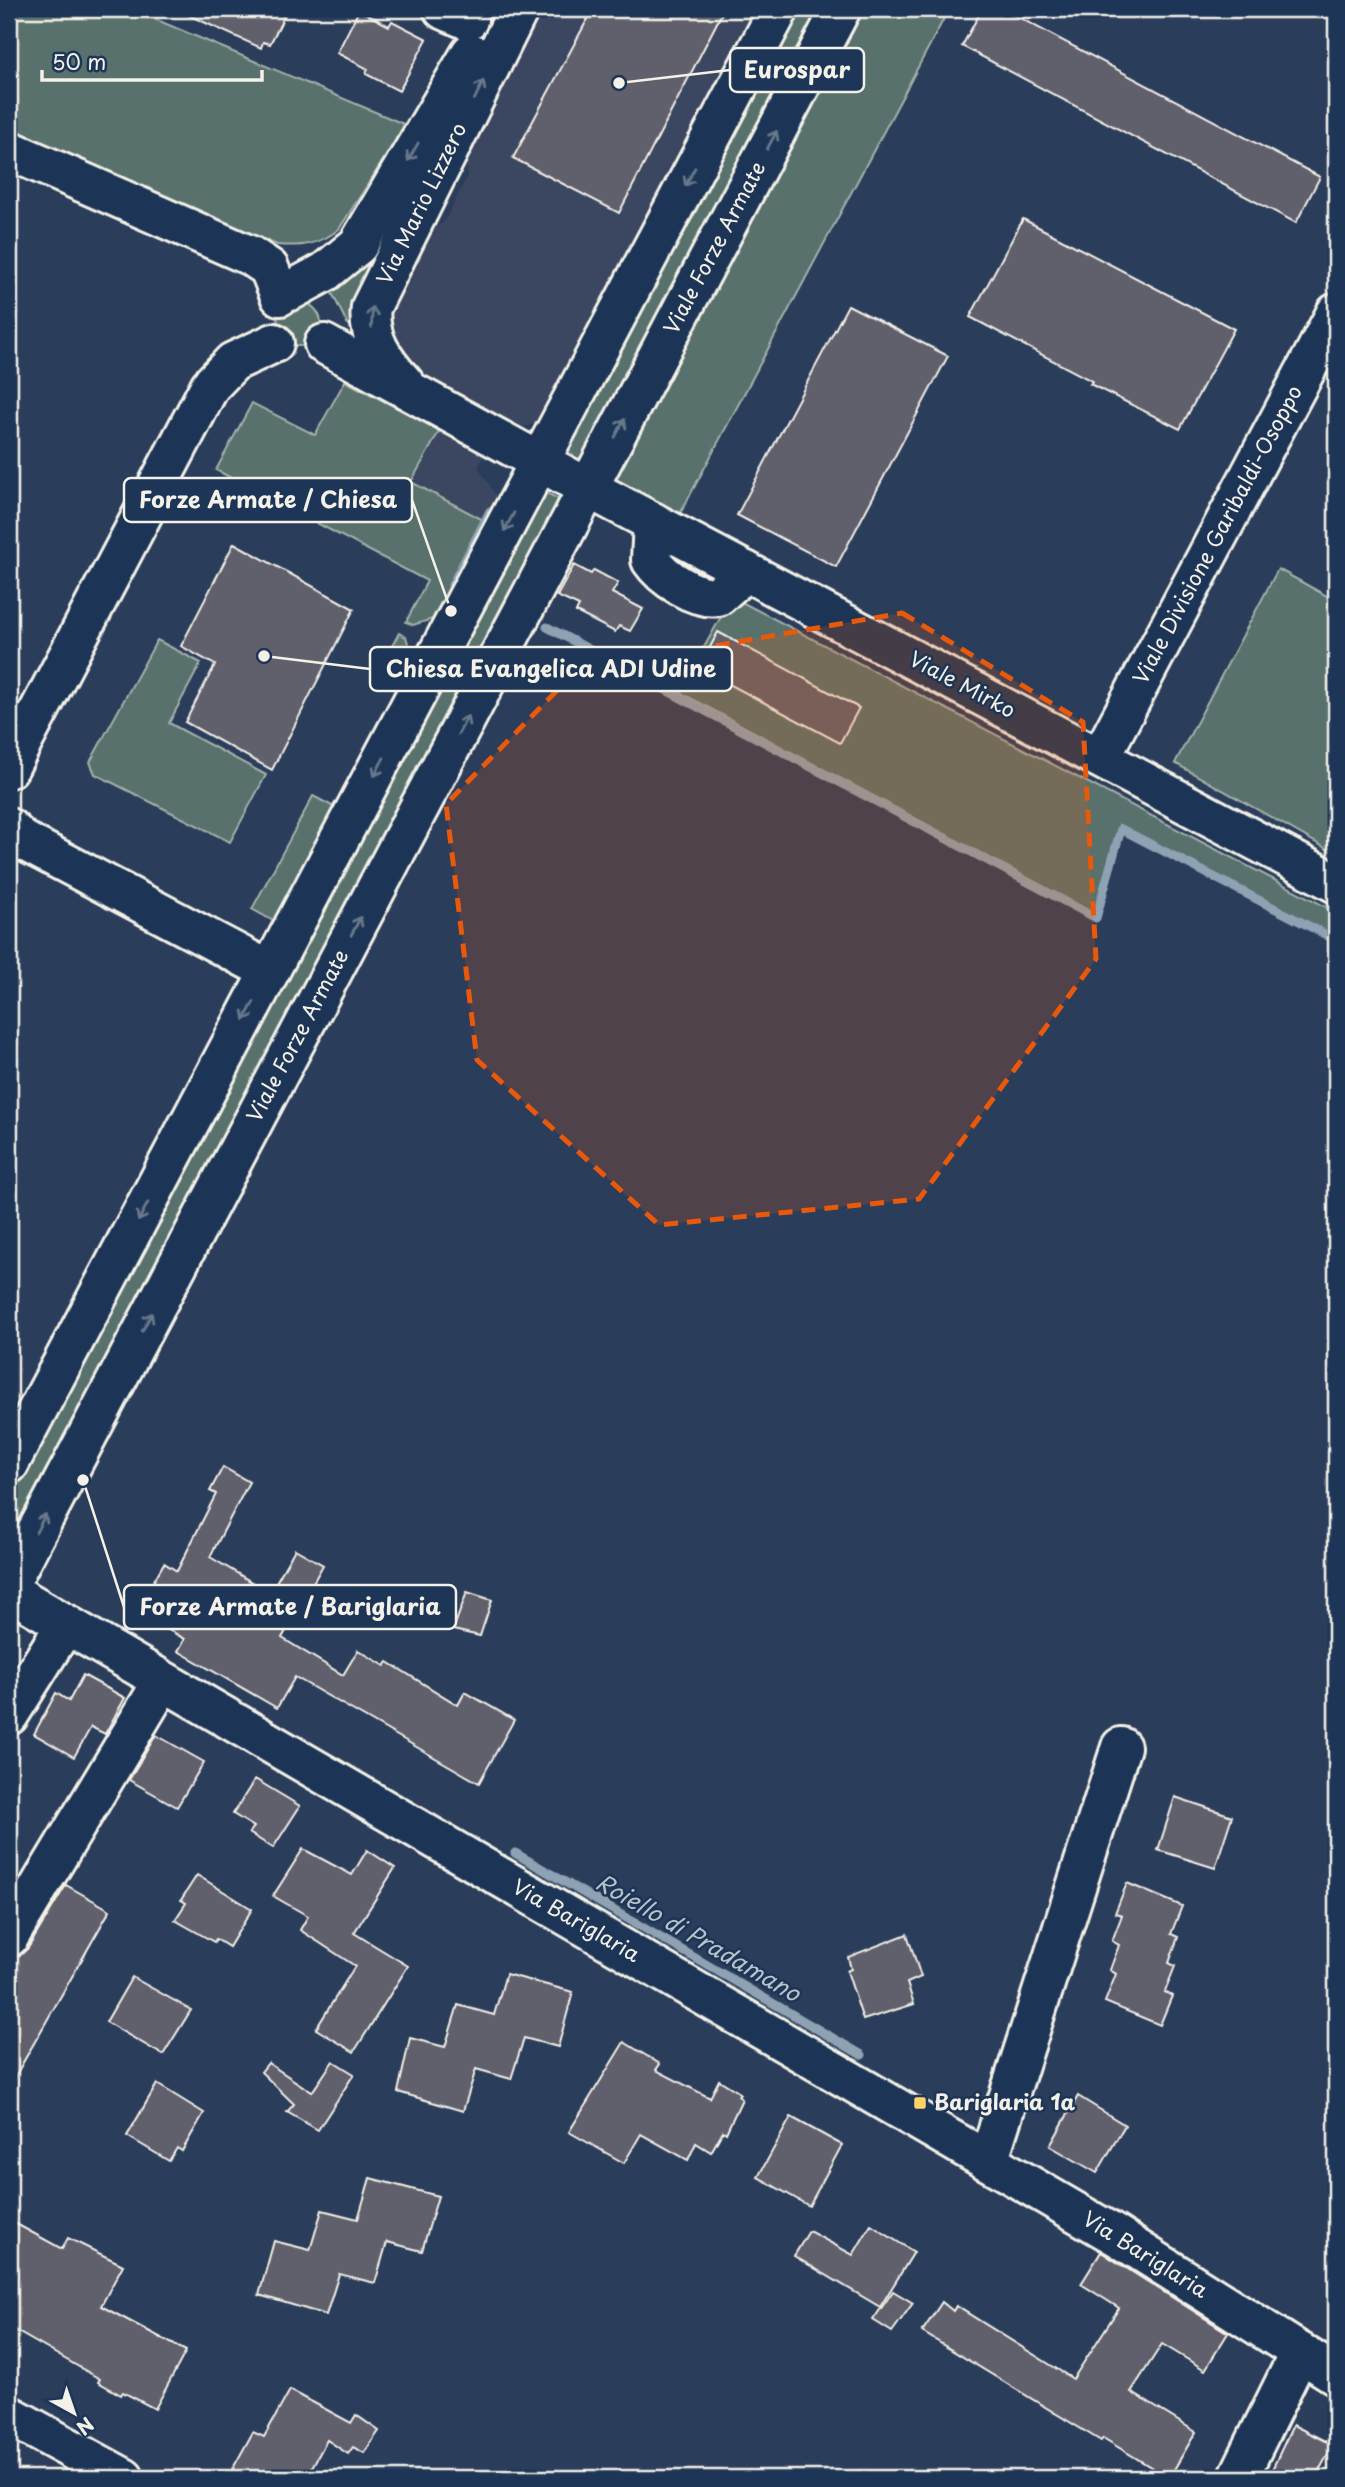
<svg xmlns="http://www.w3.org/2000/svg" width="1345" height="2487" viewBox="0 0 1345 2487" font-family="'Playpen Sans',sans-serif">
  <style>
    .built { fill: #3a4760 }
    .green { fill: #58716d; stroke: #a6b1aa; stroke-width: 2 }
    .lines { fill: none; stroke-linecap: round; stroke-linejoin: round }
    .stream { stroke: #8ea2b4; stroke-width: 9 }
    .building { fill: #605e6c; stroke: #f4f1e8; stroke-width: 2 }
    .minor-casing { stroke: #f4f1e8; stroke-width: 44 }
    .minor { stroke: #1d3557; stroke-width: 38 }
    .oneway { stroke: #68778a }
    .marked { fill: #e8590c; fill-opacity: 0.2; stroke: #e8590c; stroke-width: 5; stroke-dasharray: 14 9; stroke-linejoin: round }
    .poi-dot { fill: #ffd166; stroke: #1d3557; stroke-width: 2.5 }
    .labels { text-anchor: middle; stroke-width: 5; stroke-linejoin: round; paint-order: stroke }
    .street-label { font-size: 21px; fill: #f4f1e8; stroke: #1d3557 }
    .poi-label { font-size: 21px; font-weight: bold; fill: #f4f1e8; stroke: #1d3557; text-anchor: start }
    .water-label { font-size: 23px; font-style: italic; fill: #b8c3ca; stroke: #1d3557 }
    .leader { fill: none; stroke: #f4f1e8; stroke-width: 2.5 }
    .callout-dot { fill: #f4f1e8; stroke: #1d3557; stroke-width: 2.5 }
    .callout { fill: #1d3557; stroke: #f4f1e8; stroke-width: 2.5 }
    .callout-label { font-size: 23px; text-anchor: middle; font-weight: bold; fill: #f4f1e8 }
  </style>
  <rect width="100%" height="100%" fill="#2a3d5b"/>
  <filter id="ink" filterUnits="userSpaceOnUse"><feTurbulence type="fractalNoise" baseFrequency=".0143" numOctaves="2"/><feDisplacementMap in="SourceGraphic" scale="14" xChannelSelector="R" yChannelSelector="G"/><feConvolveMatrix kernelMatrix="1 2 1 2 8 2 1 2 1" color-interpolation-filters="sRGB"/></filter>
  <g filter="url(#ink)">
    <g class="built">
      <polygon points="537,9 761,9 542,422 524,427 490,416 424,385 401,358 391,327 395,299 427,234 445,221 468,175 463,151"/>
      <polygon points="440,430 485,454 478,467 500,502 489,523 411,482"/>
    </g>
    <g class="green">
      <path d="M9 9H131L406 125 339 229C319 245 302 247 277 245L9 129Z"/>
      <polygon points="800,9 823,9 582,465 564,456"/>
      <polygon points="863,9 949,9 680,514 613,479"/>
      <polygon points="395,207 353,328 347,323 330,289"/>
      <circle cx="299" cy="324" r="22"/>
      <polygon points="345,381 440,430 411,482 489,523 436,618 413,625 406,622 427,581 216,470 252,403 315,435"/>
      <polygon points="543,491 566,503 9,1550 9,1496"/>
      <polygon points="1278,569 1336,601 1336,854 1175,763"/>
      <polygon points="732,597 1336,912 1336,939 1119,825 1094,914 679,692"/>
      <polygon points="399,633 406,637 414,662 408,671 385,659"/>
      <polygon points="157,640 201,663 169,723 266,775 230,842 95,774 90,762"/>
      <polygon points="313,796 336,808 275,922 252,909"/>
    </g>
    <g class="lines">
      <g class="stream">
        <polyline points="452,585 490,511"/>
        <polyline points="547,627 1096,918 1121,829 1336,940"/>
        <polyline points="515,1853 862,2055"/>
      </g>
    </g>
    <g class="building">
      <polygon points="175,9 288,9 270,44 263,42 261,48"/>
      <polygon points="593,9 724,9 619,213 513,158"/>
      <polygon points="982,9 1003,9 1320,177 1296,223 962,46"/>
      <polygon points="359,10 389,26 392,21 427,39 399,91 366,74 368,69 337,53"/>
      <polygon points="1023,219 1234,329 1180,429 1090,384 1092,381 970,317"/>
      <polygon points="848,305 948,356 836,567 737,515"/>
      <polygon points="234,543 354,609 272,770 185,722 215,665 181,646"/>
      <polygon points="574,565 591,574 594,570 618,583 612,593 643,609 630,631 619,626 615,632 576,612 579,606 557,596"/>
      <polygon points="718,632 859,708 840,743 699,668"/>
      <polygon points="223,1467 249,1482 210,1557 270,1593 295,1549 323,1565 282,1638 343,1675 358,1650 385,1666 388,1662 458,1705 465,1692 514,1720 479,1783 295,1677 277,1708 178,1651 185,1639 136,1612 164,1563 177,1571 216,1494 210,1491"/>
      <polygon points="467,1592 492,1600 480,1636 453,1630"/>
      <polygon points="83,1675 125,1698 105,1734 91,1727 74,1757 34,1734 56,1693 69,1701"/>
      <polygon points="156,1735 204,1762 177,1807 129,1780"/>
      <polygon points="255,1779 300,1806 273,1848 249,1833 254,1827 233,1814"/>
      <polygon points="1175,1797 1232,1816 1215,1868 1158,1850"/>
      <polygon points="303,1849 352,1875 367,1850 395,1868 354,1933 408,1966 354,2052 316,2029 355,1966 300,1930 308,1916 273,1896"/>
      <polygon points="197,1875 252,1909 229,1947 216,1939 214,1942 175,1920 186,1903 181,1900"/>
      <polygon points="1127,1883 1182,1906 1171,1934 1178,1937 1169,1963 1175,1966 1165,1992 1172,1996 1160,2025 1105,2002 1116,1974 1110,1970 1119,1945 1112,1941 1122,1915 1115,1913"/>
      <polygon points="66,1885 110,1910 9,2087 9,1959 19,1956 28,1948"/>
      <polygon points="907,1934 921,1977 907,1983 914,2004 863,2020 847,1971 851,1969 848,1957"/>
      <polygon points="506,1974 573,1992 558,2047 524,2038 511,2079 476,2069 463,2111 398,2092 410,2038 445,2047 458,2005 494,2015"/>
      <polygon points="132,1977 191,2010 163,2055 106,2022"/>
      <polygon points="624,2042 660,2064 656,2070 710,2098 719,2080 740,2093 738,2096 742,2099 726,2133 723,2131 711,2152 696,2143 688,2160 641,2134 624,2163 569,2132"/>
      <polygon points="333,2061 354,2074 318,2130 287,2112 294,2104 261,2072 268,2063 312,2092"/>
      <polygon points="157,2084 204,2113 182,2151 177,2148 169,2161 127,2136"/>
      <polygon points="1078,2096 1125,2125 1097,2173 1050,2146"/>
      <polygon points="791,2117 842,2145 809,2206 758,2177"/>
      <polygon points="370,2178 438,2196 422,2251 387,2242 375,2283 339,2274 326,2315 259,2295 274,2241 310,2250 322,2210 358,2219"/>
      <polygon points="9,2220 62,2249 68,2238 123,2265 101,2306 186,2351 155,2409 123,2392 121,2395 98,2382 100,2379 9,2327"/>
      <polygon points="871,2225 914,2252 880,2307 794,2256 809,2231 853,2255"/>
      <polygon points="1101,2252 1228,2333 1205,2370 1162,2344 1131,2392 1196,2432 1169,2478 1103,2438 1101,2441 922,2332 942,2302 953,2311 956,2306 1073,2379 1119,2308 1081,2284"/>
      <polygon points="893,2291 913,2303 892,2332 873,2320"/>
      <polygon points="290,2390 351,2423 356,2415 379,2431 364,2453 353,2447 348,2454 327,2440 306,2478 247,2478 232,2470 253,2432 264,2437"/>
      <polygon points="1293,2425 1333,2445 1315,2478 1268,2478"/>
    </g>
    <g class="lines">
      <g class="minor-casing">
        <g id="minor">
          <polyline points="443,9 468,20"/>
          <polyline points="9,150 251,256 269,268 280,296"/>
          <polyline points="290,291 325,272 358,245 471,53"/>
          <polyline points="324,344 588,488 1336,883"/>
          <path d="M404 383C384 362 367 337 371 307L519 9"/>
          <path d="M653 522 651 560C663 578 696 600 718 596L746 571"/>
          <polyline points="1100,758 1336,313"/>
          <polyline points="9,768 210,386 233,362 274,343"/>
          <polyline points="9,828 22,840 270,971"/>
          <polyline points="9,1464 779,9"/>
          <polyline points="9,1584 841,9"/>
          <polyline points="9,1591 1115,2235 1336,2375"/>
          <polyline points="9,1715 66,1624"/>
          <polyline points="9,1937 163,1681"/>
          <polyline points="988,2161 1121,1747"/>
          <polyline points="9,2415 124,2478"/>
          <polyline points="1238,2478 1300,2352"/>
        </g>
      </g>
      <use href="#minor" class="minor"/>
    </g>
    <defs><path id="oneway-shaft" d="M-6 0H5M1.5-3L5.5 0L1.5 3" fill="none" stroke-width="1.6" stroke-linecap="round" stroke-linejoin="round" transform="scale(1.75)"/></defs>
    <g class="oneway">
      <use href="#oneway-shaft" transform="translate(479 90) rotate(-64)"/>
      <use href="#oneway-shaft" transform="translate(772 140) rotate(-62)"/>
      <use href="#oneway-shaft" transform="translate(413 152) rotate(120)"/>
      <use href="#oneway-shaft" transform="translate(690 177) rotate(118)"/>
      <use href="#oneway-shaft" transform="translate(372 317) rotate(-87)"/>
      <use href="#oneway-shaft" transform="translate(620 428) rotate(-62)"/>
      <use href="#oneway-shaft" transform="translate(509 522) rotate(118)"/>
      <use href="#oneway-shaft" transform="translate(463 725) rotate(-62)"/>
      <use href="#oneway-shaft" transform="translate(379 767) rotate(118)"/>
      <use href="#oneway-shaft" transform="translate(356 926) rotate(-62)"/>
      <use href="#oneway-shaft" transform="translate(249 1011) rotate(118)"/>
      <use href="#oneway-shaft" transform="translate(143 1212) rotate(118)"/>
      <use href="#oneway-shaft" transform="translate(147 1322) rotate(-62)"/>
      <use href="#oneway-shaft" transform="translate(41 1523) rotate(-62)"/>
    </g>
  </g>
  <path class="marked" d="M902 613 1083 722 1096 959 919 1199 659 1225 477 1060 446 804 577 670Z"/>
  <rect class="poi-dot" x="913" y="2096" width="14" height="14" rx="3.5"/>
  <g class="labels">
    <g class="street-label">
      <text transform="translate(422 204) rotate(-64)" y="7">Via Mario Lizzero</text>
      <text transform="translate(715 248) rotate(-62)" y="7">Viale Forze Armate</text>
      <text transform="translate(1218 535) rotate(-62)" y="7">Viale Divisione Garibaldi-Osoppo</text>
      <text transform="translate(962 685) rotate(28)" y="7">Viale Mirko</text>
      <text transform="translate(298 1036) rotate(-62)" y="7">Viale Forze Armate</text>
      <text transform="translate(576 1921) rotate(30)" y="7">Via Bariglaria</text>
      <text transform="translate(1145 2255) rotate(32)" y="7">Via Bariglaria</text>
    </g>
    <g class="poi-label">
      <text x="934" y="2110">Bariglaria 1a</text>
    </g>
    <g class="water-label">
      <text transform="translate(698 1938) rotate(30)" y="8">Roiello di Pradamano</text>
    </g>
  </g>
  <path class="leader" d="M619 83L730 70M451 611L412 500M264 656L370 669M83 1480L124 1607"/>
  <g class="callout-dot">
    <circle cx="619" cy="83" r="7"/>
    <circle cx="451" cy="611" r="7"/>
    <circle cx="264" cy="656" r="7"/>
    <circle cx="83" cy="1480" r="7"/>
  </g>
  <g class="callout">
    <rect x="730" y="48" width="134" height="44" rx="7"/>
    <rect x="124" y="478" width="288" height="44" rx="7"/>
    <rect x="370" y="647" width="362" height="44" rx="7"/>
    <rect x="124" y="1585" width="332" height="44" rx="7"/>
  </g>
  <g class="callout-label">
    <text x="797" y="78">Eurospar</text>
    <text x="268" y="508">Forze Armate / Chiesa</text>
    <text x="551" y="677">Chiesa Evangelica ADI Udine</text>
    <text x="290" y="1615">Forze Armate / Bariglaria</text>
  </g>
  <rect width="1345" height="2487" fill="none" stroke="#1d3557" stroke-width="35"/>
  <rect x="18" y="18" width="1310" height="2452" fill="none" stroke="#f4f1e8" stroke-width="2.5" filter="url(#ink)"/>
  <g transform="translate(74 2413) rotate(140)" stroke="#1d3557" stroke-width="5" paint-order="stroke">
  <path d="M0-5L12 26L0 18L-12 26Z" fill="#f4f1e8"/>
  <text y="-10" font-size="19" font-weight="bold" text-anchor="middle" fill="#f4f1e8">N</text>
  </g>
  <path d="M42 70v10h220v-10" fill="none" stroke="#f4f1e8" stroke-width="3.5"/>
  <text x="52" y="70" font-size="21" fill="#f4f1e8" stroke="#1d3557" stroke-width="5" paint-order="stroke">50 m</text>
</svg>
